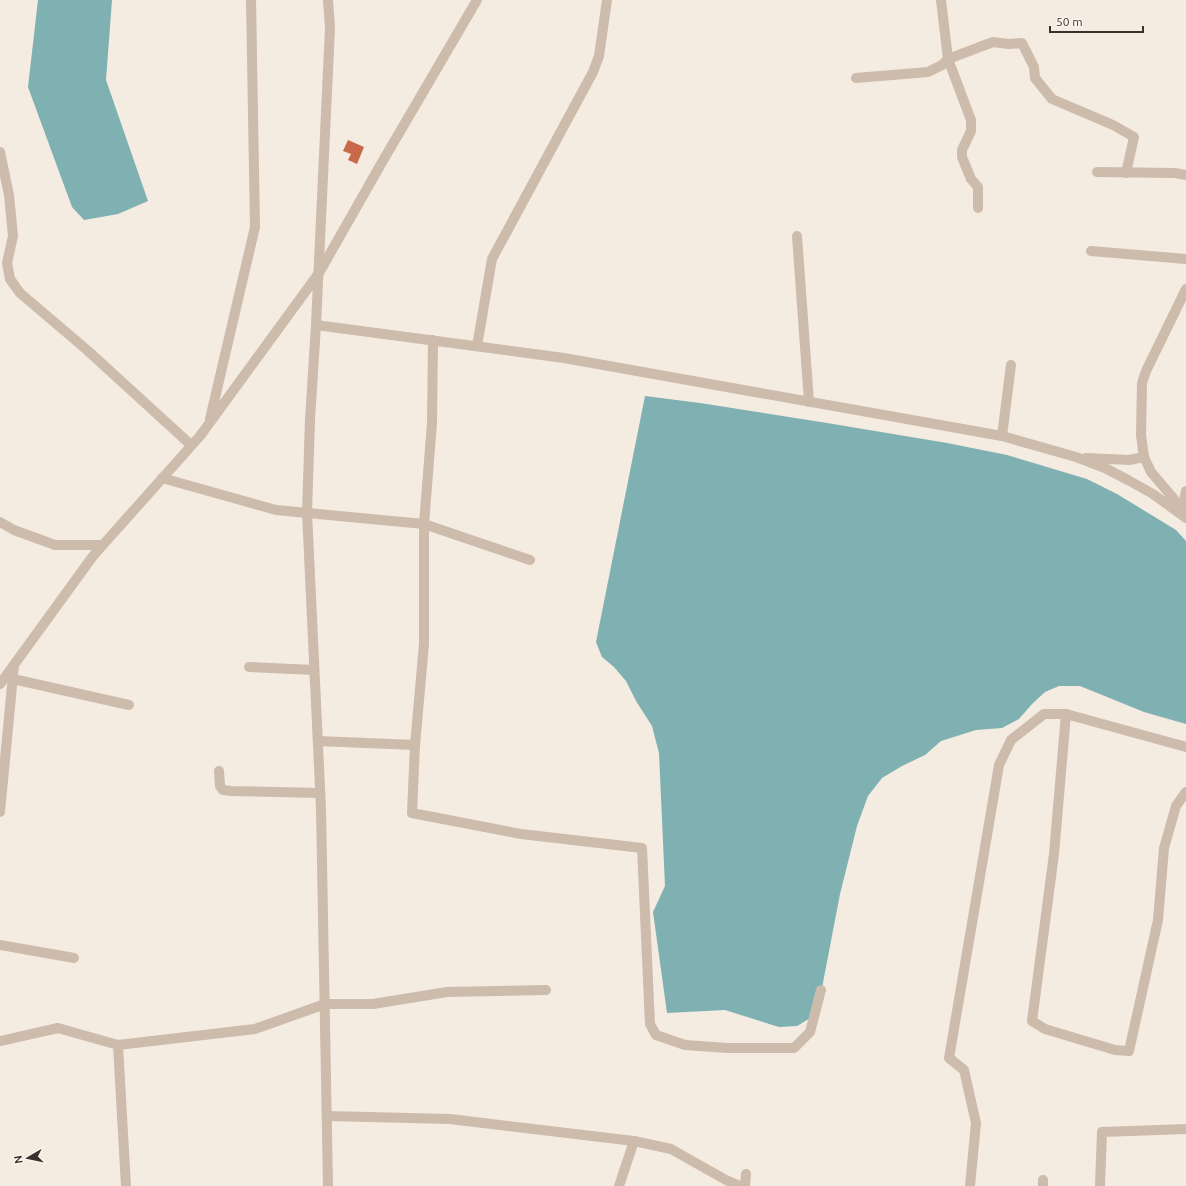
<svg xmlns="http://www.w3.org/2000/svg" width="1186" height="1186" viewBox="0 0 1186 1186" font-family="Ubuntu,sans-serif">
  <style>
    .water { fill: #7fb0b2 }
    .building { fill: #c8694b }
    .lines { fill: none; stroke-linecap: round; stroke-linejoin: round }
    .minor { stroke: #cdbbac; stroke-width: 10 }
  </style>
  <rect width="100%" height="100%" fill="#f4ebe1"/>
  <g class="water">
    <polygon points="38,0 112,0 106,80 148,201 118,214 84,220 72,207 28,87"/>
    <polygon points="645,396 700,403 827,423 947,443 1007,455 1087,479 1117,494 1176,530 1186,541 1186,724 1144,712 1080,686 1059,686 1045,692 1032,704 1019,719 1002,728 976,730 941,741 925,755 902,766 882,778 868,796 857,826 840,894 817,1014 797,1026 779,1027 725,1010 667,1013 653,912 665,886 659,753 652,726 636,701 626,681 614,667 602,657 596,642"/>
  </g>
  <polygon class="building" points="348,140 364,147 357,164 348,160 351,154 343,151"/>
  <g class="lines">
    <g class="minor">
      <polyline points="941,0 948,59 971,120 971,131 962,150 962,157 971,179 978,187 978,208"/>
      <polyline points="856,78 928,72 942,65 948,59 993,42 1009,44 1022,43 1034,67 1035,78 1052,99 1113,125 1134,137 1126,173"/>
      <polyline points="0,152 9,195 13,236 7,263 10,279 20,293 87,350 191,445"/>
      <polyline points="1097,172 1175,173 1186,175"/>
      <polyline points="797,236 809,402"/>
      <polyline points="1091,251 1186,259"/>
      <polyline points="316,325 564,358 1002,436 1076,457 1105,468 1128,480 1153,494 1186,518"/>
      <polyline points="433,340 432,423 424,524 424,644 415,745 412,813 521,834 642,848 650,1024 656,1035 685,1045 727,1048 794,1048 810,1032 821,990"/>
      <polyline points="477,346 492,259 593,72 599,56 607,0"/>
      <polyline points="210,419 255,227 251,0"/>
      <polyline points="1002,436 1011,365"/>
      <polyline points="1086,458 1129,460 1144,457"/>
      <polyline points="162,478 276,510 424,524 530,560"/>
      <polyline points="1181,514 1174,499 1151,472 1144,457 1141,435 1142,383 1146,371 1186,289"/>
      <polyline points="1181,514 1186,491"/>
      <polyline points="0,522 14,530 55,545 102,545"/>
      <polyline points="249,667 314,670"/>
      <polyline points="13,679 129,705"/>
      <polyline points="0,684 93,556 200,436 319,273 381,164 477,0"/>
      <polyline points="1066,714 1054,854 1032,1021 1045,1029 1115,1050 1129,1051 1158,920 1164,848 1176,806 1186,792"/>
      <polyline points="318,741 415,745"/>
      <polyline points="219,771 220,786 223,790 231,791 320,793"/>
      <polyline points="0,812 14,665"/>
      <polyline points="0,945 74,958"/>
      <polyline points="0,1041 58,1028 118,1045 126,1186"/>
      <polyline points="118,1045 255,1029 325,1004 373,1004 447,992 546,990"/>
      <polyline points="327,1116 450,1119 634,1141 671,1149 726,1180 740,1186"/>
      <polyline points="328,1186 321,809 307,512 310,420 316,325 330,28 328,0"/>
      <polyline points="619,1186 634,1141"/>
      <polyline points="745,1186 746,1174"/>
      <polyline points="970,1186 976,1123 964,1070 949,1058 999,765 1011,740 1044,714 1066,714 1186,747"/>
      <polyline points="1043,1186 1043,1180"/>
      <polyline points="1100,1186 1102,1132 1186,1129"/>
    </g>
  </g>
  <g transform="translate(28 1158) rotate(261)" stroke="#fbf5ee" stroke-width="3" paint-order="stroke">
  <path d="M0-3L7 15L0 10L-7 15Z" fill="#3b302b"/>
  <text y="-6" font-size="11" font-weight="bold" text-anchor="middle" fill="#3b302b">N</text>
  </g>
  <path d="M1050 26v6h93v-6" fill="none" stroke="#3b302b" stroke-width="2"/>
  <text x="1056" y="26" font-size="12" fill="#3b302b" stroke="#fbf5ee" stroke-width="3" paint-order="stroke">50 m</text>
</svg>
